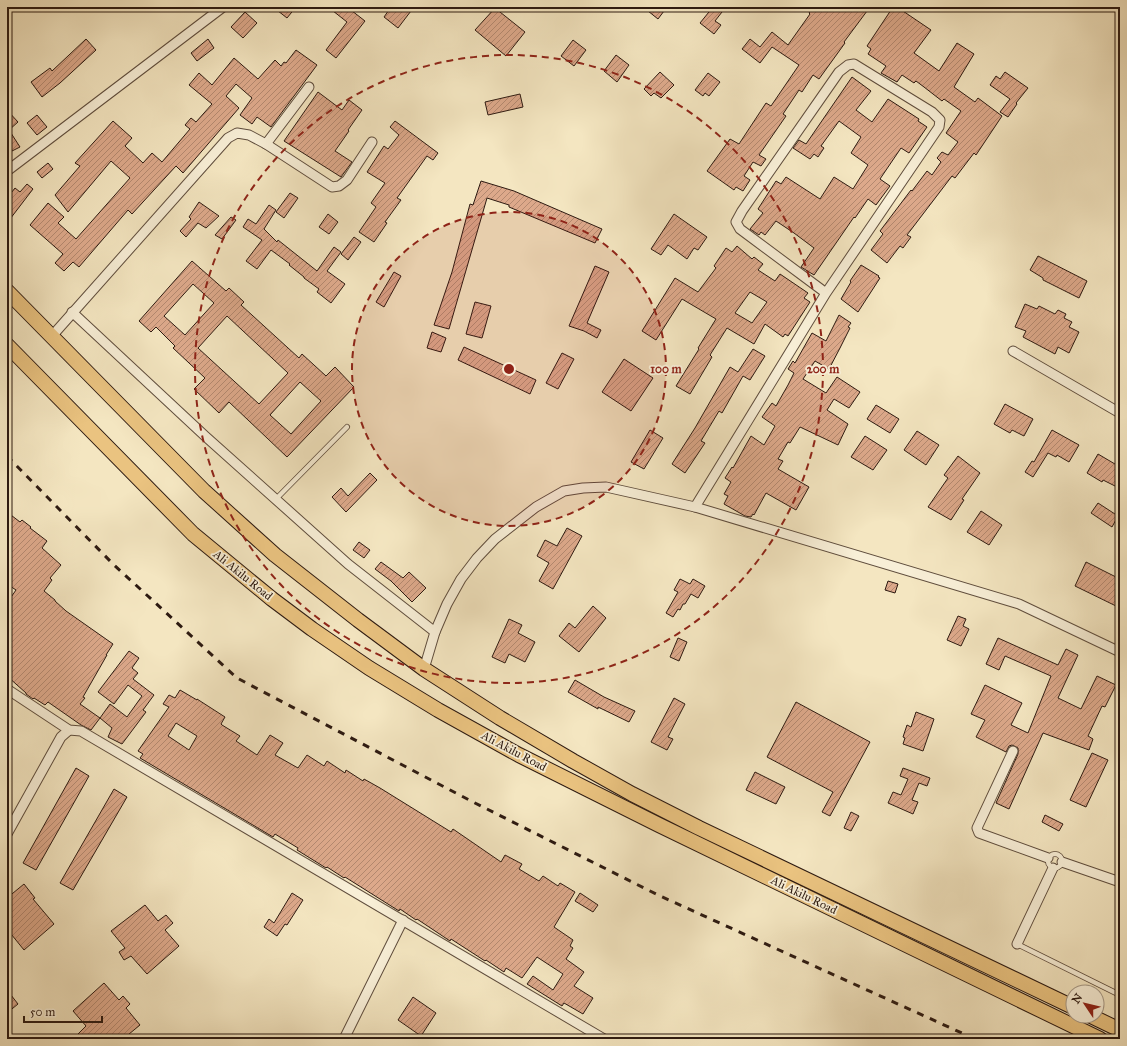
<svg xmlns="http://www.w3.org/2000/svg" width="1127" height="1046" viewBox="0 0 1127 1046" font-family="'IM FELL Great Primer',serif">
  <style>
    .building { fill: url(#building-hatch); stroke: #2d1a11; fill-rule: evenodd }
    .lines { fill: none; stroke-linecap: round; stroke-linejoin: round }
    .service-casing { stroke: #5f4d3d; stroke-width: 6 }
    .minor-casing { stroke: #5f4d3d; stroke-width: 11 }
    .primary-casing { stroke: #2d1a11; stroke-width: 16 }
    .service { stroke: #f8efd7; stroke-width: 4.5 }
    .minor { stroke: #f8efd7; stroke-width: 9 }
    .primary { stroke: #eac380; stroke-width: 14 }
    .rail { stroke: #2d1a11; stroke-width: 3; stroke-dasharray: 7 7; stroke-linecap: butt }
    .ring { fill: none; stroke: #8f2418; stroke-width: 2; stroke-dasharray: 7 5 }
    .labels { text-anchor: middle; stroke-width: 3.5; stroke-linejoin: round; paint-order: stroke }
    .street-label { font-size: 12px; fill: #2d1a11; stroke: #f8efd7 }
    .centre { fill: #8f2418; stroke: #f8efd7; stroke-width: 2 }
    .ring-label { font-size: 12px; text-anchor: middle; font-weight: bold; fill: #8f2418; stroke: #f8efd7; stroke-width: 3.5; stroke-linejoin: round; paint-order: stroke }
  </style>
  <defs>
    <pattern id="building-hatch" width="6" height="6" patternUnits="userSpaceOnUse"><rect width="6" height="6" fill="#dda98b"/><path d="M-1 1l2-2M0 6l6-6M5 7l2-2" fill="none" stroke="#b48970"/></pattern>
  </defs>
  <rect width="100%" height="100%" fill="#f4e6c1"/>
  <filter id="stains"><feTurbulence type="fractalNoise" baseFrequency=".005" numOctaves="4"/><feColorMatrix values="0 0 0 0 .2 0 0 0 0 .09 0 0 0 0 .02 0 0 0 .5 -.17"/></filter>
  <radialGradient id="worn" r=".72"><stop offset=".6" stop-color="#630" stop-opacity="0"/><stop offset="1" stop-color="#630" stop-opacity=".3"/></radialGradient>
  <g class="building">
    <polygon points="273,7 296,7 287,18"/>
    <polygon points="328,7 347,7 365,21 336,58 326,50 347,22"/>
    <polygon points="391,7 414,7 398,28 384,17"/>
    <polygon points="643,7 667,7 658,19"/>
    <polygon points="713,7 715,7 722,12 715,21 721,25 714,34 700,23"/>
    <polygon points="813,7 870,7 844,42 845,43 819,79 813,75 802,92 799,90 783,114 786,116 759,155 766,159 761,166 753,162 744,176 750,180 743,191 736,187 734,190 707,171 730,139 739,144 766,103 771,106 799,65 772,47 760,63 742,49 750,39 760,47 772,32 788,45 810,14 809,13"/>
    <polygon points="893,7 897,7 931,30 914,53 939,71 957,43 974,54 954,87 975,102 978,98 1002,116 976,155 974,153 955,178 952,176 907,235 911,237 903,248 900,246 887,263 871,250 883,234 880,231 911,190 912,191 927,171 932,175 941,162 937,158 942,152 948,155 958,142 946,133 961,111 944,99 942,101 924,87 916,81 914,83 902,75 897,82 881,73 886,66 868,54 871,49 867,46"/>
    <polygon points="495,8 525,32 506,56 475,30"/>
    <polygon points="245,12 257,23 243,38 231,27"/>
    <polygon points="86,39 96,50 60,83 42,97 31,82 50,68 52,71"/>
    <polygon points="208,39 214,48 197,61 191,53"/>
    <polygon points="573,40 586,50 574,66 561,56"/>
    <polygon points="296,50 317,65 271,127 257,117 252,124 240,115 252,98 236,84 226,96 239,108 183,173 176,166 132,214 128,210 79,267 73,262 64,271 55,263 63,254 30,225 48,203 64,217 58,223 76,239 130,178 111,161 68,212 55,195 80,166 75,163 113,121 132,138 125,146 143,163 152,153 162,162 190,129 185,125 191,118 196,122 212,104 189,85 199,73 212,85 234,58 258,79 275,60 281,66 284,62 286,63"/>
    <polygon points="616,55 629,65 617,82 604,71"/>
    <polygon points="660,72 674,85 661,98 654,93 651,96 644,89"/>
    <polygon points="1005,72 1028,88 1016,103 1017,104 1008,117 1000,112 1010,99 990,85 996,76 1000,79"/>
    <polygon points="708,73 720,82 709,96 705,93 703,96 695,90"/>
    <polygon points="852,77 871,91 856,110 872,122 888,99 919,119 918,121 927,127 909,153 901,148 880,179 890,186 876,205 868,199 855,218 854,217 814,275 801,267 814,248 794,233 776,221 765,235 761,232 759,235 750,229 763,213 758,209 776,181 781,184 786,177 820,199 834,177 853,189 868,165 851,153 861,137 839,121 821,146 824,148 818,157 814,154 810,159 793,148 799,140 806,144"/>
    <polygon points="318,92 342,110 349,100 362,110 348,130 349,131 335,151 352,162 341,177 284,141"/>
    <polygon points="520,94 523,107 488,115 485,102"/>
    <polygon points="7,110 18,122 9,130 20,147 12,151 11,149 7,153"/>
    <polygon points="37,115 47,127 37,135 27,123"/>
    <polygon points="395,121 438,153 433,160 427,156 397,198 401,200 385,222 387,223 374,242 359,232 376,207 371,203 385,183 367,172 384,146 388,149 399,135 390,127"/>
    <polygon points="48,163 53,169 42,178 37,172"/>
    <polygon points="481,181 514,191 602,229 595,243 509,207 509,205 487,198 449,329 434,325 452,272 470,204 473,205"/>
    <polygon points="27,184 33,189 7,223 7,198 15,188 20,192"/>
    <polygon points="290,193 298,198 284,218 276,212"/>
    <polygon points="199,202 219,216 206,228 198,223 186,237 180,231 191,219 189,217"/>
    <polygon points="269,205 276,210 264,229 277,242 278,240 317,271 334,247 341,252 327,271 345,284 331,303 317,292 319,289 304,278 304,277 289,265 290,264 271,250 257,269 246,261 262,240 243,227 248,219 256,224"/>
    <polygon points="328,214 338,222 329,234 319,227"/>
    <polygon points="674,214 707,237 698,250 694,248 687,259 668,245 661,255 651,249"/>
    <polygon points="231,217 236,220 222,239 215,235"/>
    <polygon points="354,237 361,242 348,260 341,254"/>
    <path d="M737 246 752 259 754 257 763 264 758 270 775 281 780 274 808 293 804 298 810 302 788 336 785 334 783 337 765 324 754 344 727 328 710 355 712 357 690 394 676 386 699 349 698 348 716 319 682 299 656 340 642 331 675 278 698 292 716 268 714 266 726 248 732 252ZM750 292 767 302 752 323 735 313Z"/>
    <polygon points="1038,256 1087,281 1079,298 1043,280 1043,278 1030,270"/>
    <path d="M192 261 226 291 229 288 244 302 241 305 299 358 302 354 326 376 335 367 354 387 287 457 229 402 219 413 194 389 205 378 173 348 175 346 156 327 151 332 139 321ZM193 284 214 303 185 335 164 316ZM227 316 288 373 259 404 198 348ZM300 382 321 401 291 434 270 415Z"/>
    <polygon points="861,265 879,276 878,277 880,278 858,312 841,299 851,282 850,281"/>
    <polygon points="595,266 609,272 587,323 601,330 597,338 584,331 569,326"/>
    <polygon points="394,272 401,276 384,307 376,302"/>
    <polygon points="475,302 491,306 482,338 466,334"/>
    <polygon points="1025,304 1037,309 1039,306 1055,314 1058,310 1066,314 1064,318 1072,322 1069,327 1079,332 1069,353 1058,347 1055,354 1023,337 1026,331 1015,327"/>
    <polygon points="839,315 851,323 848,327 850,328 840,348 829,369 815,361 803,379 826,393 837,377 860,392 849,408 834,399 827,410 848,424 838,445 800,427 790,443 788,442 778,459 783,461 778,469 809,487 796,510 766,493 754,515 753,514 751,517 745,516 724,504 728,496 724,494 731,482 725,478 732,467 733,468 751,436 764,445 775,426 762,417 772,403 776,406 788,385 794,373 788,369 793,361 795,363 812,333 826,341"/>
    <polygon points="432,332 446,338 441,352 427,348"/>
    <polygon points="464,347 536,380 530,394 458,360"/>
    <polygon points="753,349 765,356 750,380 743,376 722,413 719,411 701,441 705,443 685,473 672,464 695,428 730,367 738,372"/>
    <polygon points="562,353 574,359 558,389 546,383"/>
    <polygon points="624,359 653,378 631,411 602,392"/>
    <polygon points="1005,404 1033,419 1024,436 1012,430 1010,433 994,424"/>
    <polygon points="876,405 899,419 890,433 867,419"/>
    <polygon points="650,430 663,438 644,469 631,462"/>
    <polygon points="1052,430 1079,445 1069,462 1057,455 1056,457 1048,453 1033,477 1025,472 1032,461 1034,462"/>
    <polygon points="917,431 939,445 926,465 904,450"/>
    <polygon points="865,436 887,450 873,470 851,457"/>
    <polygon points="1098,454 1120,467 1120,478 1115,486 1103,480 1102,482 1087,473"/>
    <polygon points="958,456 980,473 962,499 964,500 951,520 928,507 948,478 944,475"/>
    <polygon points="370,473 377,480 346,512 332,497 341,488 348,496"/>
    <polygon points="1098,503 1118,516 1112,527 1091,513"/>
    <polygon points="981,511 1002,525 989,545 967,532"/>
    <polygon points="7,512 20,522 22,520 31,527 30,528 47,541 42,548 61,565 50,578 52,580 44,591 55,600 55,601 66,611 113,644 106,655 107,655 83,697 85,698 80,704 100,718 110,704 127,717 142,696 128,685 114,704 98,692 129,651 139,658 132,668 138,673 133,679 154,695 143,710 146,712 122,744 108,737 112,728 100,718 91,730 81,725 48,702 45,705 34,698 33,699 26,694 26,693 7,676 7,603 16,590 7,584"/>
    <polygon points="567,528 582,536 553,589 539,581 549,563 537,556 545,540 557,546"/>
    <polygon points="359,542 370,550 364,558 353,550"/>
    <polygon points="381,562 403,578 409,572 426,588 412,602 391,581 375,569"/>
    <polygon points="1086,562 1120,579 1120,603 1118,602 1116,606 1075,586"/>
    <polygon points="680,579 690,584 693,579 705,586 698,598 691,594 685,604 683,604 680,610 678,609 673,617 666,613 678,592 674,590"/>
    <polygon points="888,581 898,584 895,593 885,590"/>
    <polygon points="593,606 606,618 579,652 559,636 569,623 575,628"/>
    <polygon points="958,616 966,619 963,626 969,629 961,646 947,640"/>
    <polygon points="509,619 522,625 518,633 535,642 525,662 509,654 505,663 492,657"/>
    <polygon points="678,638 687,642 679,661 670,657"/>
    <polygon points="998,638 1058,665 1066,649 1078,655 1058,698 1081,709 1097,676 1116,685 1105,707 1102,706 1088,736 1093,739 1089,750 1043,733 1009,809 996,803 1018,754 1018,748 1012,745 1009,746 1006,752 976,737 985,720 971,714 985,685 1022,703 1011,725 1028,733 1051,676 1005,656 999,670 986,664"/>
    <polygon points="575,680 604,697 635,711 629,722 598,707 598,709 568,692"/>
    <path d="M180 690 197 700V699L225 717 221 724 222 725 240 736 236 741 257 755 270 735 283 743 275 755 298 768 307 755 324 766 327 761 345 773 346 770 363 781 364 779 380 788 451 832 453 829 501 862 505 855 522 864 519 869 539 881 543 876 558 886 560 883 575 892 554 927 573 940 570 946 573 948 566 959 584 972 574 986 593 998 583 1014 564 1003 562 1006 527 984 533 976 553 990 563 974 537 957 522 978 506 968 504 972 486 960 485 961 451 939 450 941 417 919 416 920 400 909 399 911 345 877 344 878 327 867 326 868 297 850 298 848 275 834 273 837 140 758 143 754 138 751 169 707 163 704 169 695 175 698ZM176 723 197 736 189 750 168 736Z"/>
    <polygon points="674,698 685,704 668,737 673,739 667,750 651,742"/>
    <polygon points="796,702 870,742 830,816 822,812 833,792 767,757"/>
    <polygon points="916,712 934,719 923,751 903,744 905,738 903,737 907,725 911,727"/>
    <polygon points="1092,753 1108,760 1086,807 1070,800"/>
    <polygon points="76,768 89,776 36,870 23,863"/>
    <polygon points="903,768 930,778 927,786 919,783 912,800 918,802 913,814 888,803 893,792 901,795 908,779 900,776"/>
    <polygon points="755,772 785,787 776,804 746,790"/>
    <polygon points="114,789 127,797 73,890 60,883"/>
    <polygon points="851,812 859,816 851,831 844,828"/>
    <polygon points="1045,815 1063,824 1059,831 1042,822"/>
    <polygon points="24,884 35,898 33,899 54,924 24,950 7,929 7,898"/>
    <polygon points="292,893 303,900 287,925 285,924 277,936 264,927 269,919 274,923"/>
    <polygon points="580,893 598,905 593,912 575,901"/>
    <polygon points="145,905 158,921 166,915 173,923 165,930 179,946 147,974 131,956 124,960 119,952 125,948 111,931"/>
    <polygon points="104,983 119,1000 123,996 130,1004 126,1008 140,1025 123,1039 96,1039 93,1035 88,1039 83,1039 78,1034 86,1026 73,1011"/>
    <polygon points="7,990 18,1004 7,1013"/>
    <polygon points="413,997 436,1013 421,1036 398,1020"/>
  </g>
  <g class="lines">
    <g class="service-casing">
      <g id="service">
        <polyline points="276,499 347,427"/>
        <circle cx="1055" cy="861" r="7"/>
        <polyline points="1017,944 1120,995"/>
      </g>
    </g>
    <g class="minor-casing">
      <g id="minor">
        <polyline points="266,144 309,87"/>
        <polyline points="7,171 223,7"/>
        <polyline points="72,312 205,436 348,564 435,632"/>
        <polyline points="52,336 228,138 237,133 249,135 266,144 332,187 339,186 347,180 372,142"/>
        <polyline points="1013,351 1120,413"/>
        <polyline points="695,507 826,293 939,127 940,120 932,112 854,64 848,65 839,72 742,211 736,222 740,229 826,293"/>
        <polyline points="424,669 435,632 447,604 461,579 477,558 495,539 536,507 564,491 583,488 606,487 695,507 1019,604 1120,652"/>
        <polyline points="7,689 69,730 81,731 604,1039"/>
        <polyline points="1013,751 977,828 979,833 1048,858"/>
        <polyline points="7,834 61,737 69,730"/>
        <polyline points="1062,862 1120,882"/>
        <polyline points="1017,944 1053,868"/>
        <polyline points="344,1039 403,920"/>
      </g>
    </g>
    <g class="primary-casing">
      <g id="primary">
        <polyline points="7,291 204,491 275,555 358,620 424,669 500,718 573,761 632,794 699,828 1073,1007"/>
        <polyline points="7,345 193,534 272,599 312,629 369,668 438,710 519,755 659,825 1100,1039"/>
        <polyline points="1091,1016 1120,1030"/>
      </g>
    </g>
    <use href="#service" class="service"/>
    <use href="#minor" class="minor"/>
    <use href="#primary" class="primary"/>
    <polyline class="rail" points="7,456 113,564 237,678 471,801 658,895 975,1039"/>
  </g>
  <circle cx="509" cy="369" r="157" fill="#8f2418" fill-opacity=".12"/>
  <g class="ring">
    <circle cx="509" cy="369" r="157"/>
    <circle cx="509" cy="369" r="314"/>
  </g>
  <g class="labels">
    <g class="street-label">
      <text transform="translate(243 575) rotate(39)" y="4">Ali Akilu Road</text>
      <text transform="translate(514 751) rotate(28)" y="4">Ali Akilu Road</text>
      <text transform="translate(804 895) rotate(26)" y="4">Ali Akilu Road</text>
    </g>
  </g>
  <circle cx="509" cy="369" r="6" class="centre"/>
  <g class="ring-label">
    <text x="666" y="373">100 m</text>
    <text x="823" y="373">200 m</text>
  </g>
  <rect width="1127" height="1046" fill="none" stroke="#f4e6c1" stroke-width="24"/>
  <rect x="8" y="8" width="1111" height="1030" fill="none" stroke="#2d1a11" stroke-width="2"/>
  <rect x="12" y="12" width="1103" height="1022" fill="none" stroke="#2d1a11"/>
  <g transform="translate(1085 1004) rotate(305)"><circle r="19" fill="#f8efd7" stroke="#a79a88"/>
  <path d="M0-3L7 15L0 10L-7 15Z" fill="#8f2418"/>
  <text y="-6" font-size="11" font-weight="bold" text-anchor="middle" fill="#2d1a11">N</text>
  </g>
  <path d="M24 1016v6h78v-6" fill="none" stroke="#2d1a11" stroke-width="2"/>
  <text x="30" y="1016" font-size="12" fill="#2d1a11" stroke="#f8efd7" stroke-width="3" paint-order="stroke">50 m</text>
  <rect width="100%" height="100%" filter="url(#stains)"/>
  <rect width="100%" height="100%" fill="url(#worn)"/>
</svg>
